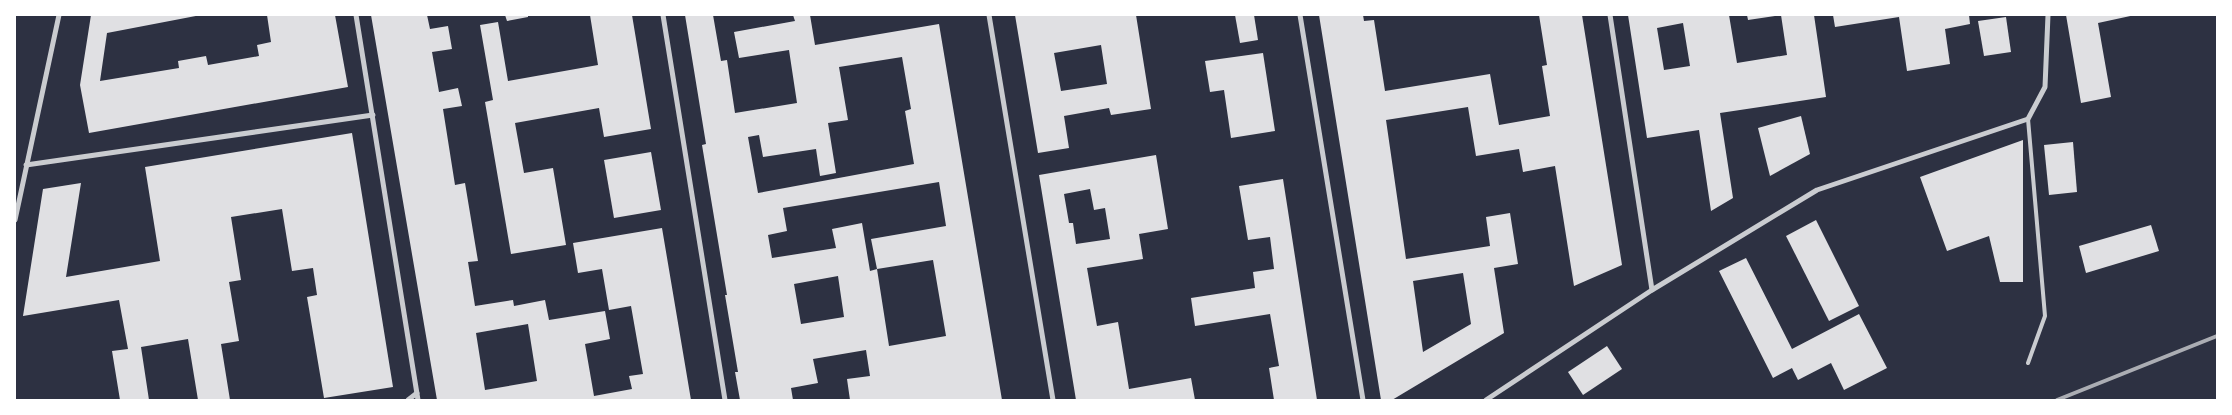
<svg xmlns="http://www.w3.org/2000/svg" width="2232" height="415" viewBox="0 0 2232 415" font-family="'PT Sans',sans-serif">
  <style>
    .building { fill: #e0e0e3; fill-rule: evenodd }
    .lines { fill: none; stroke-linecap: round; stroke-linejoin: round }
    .service { stroke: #caccd0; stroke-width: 4 }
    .minor { stroke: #caccd0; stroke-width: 5 }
    .rail { stroke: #abadb3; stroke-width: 4 }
  </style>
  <rect width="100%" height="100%" fill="#2d3142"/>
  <g class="building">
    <polygon points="91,15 201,15 107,33 100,81 179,68 178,61 206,56 208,65 259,56 257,45 271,42 267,15 335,15 348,87 89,133 80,85"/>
    <path d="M371 15H427L430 29 448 26 452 49 432 52 439 92 458 88 462 106 443 109 455 185 465 183 478 261 468 262 475 306 513 300 514 306 545 300 549 320 605 311 610 339 585 344 594 396 632 389 629 376 643 374 631 306 609 310 602 269 578 273 573 243 662 228 691 400H437ZM528 324 537 381 485 390 476 333Z"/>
    <polygon points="505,15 528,15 528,17 507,21"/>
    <polygon points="590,15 632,15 651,129 604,137 599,108 515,123 524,173 553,168 566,245 511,254 485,102 493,100 480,25 498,22 508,81 598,65"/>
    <path d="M685 15H713L721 61 727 60 735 113 797 103 789 50 739 58 734 32 795 21 793 15H810L815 45 939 24 1002 400H850L847 379 870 376 866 350 813 359 818 383 791 388 793 400H740L735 372H738L725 295H727L702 145 706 144ZM902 57 911 109 905 111 914 164 758 193 748 137 759 135 763 157 816 149 820 176 836 173 828 123 848 120 839 67ZM939 182 946 226 871 239 877 269 870 271 862 223 832 229 836 248 772 258 768 235 787 231 783 208ZM933 260 946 336 889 346 877 269ZM838 276 844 317 801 324 794 284Z"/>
    <path d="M1015 15H1136L1151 109 1111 115 1109 108 1064 116 1069 148 1038 153ZM1101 45 1107 84 1061 91 1054 53Z"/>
    <polygon points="1235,15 1254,15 1258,40 1240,43"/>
    <path d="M1319 15H1363L1364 21 1374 20 1385 91 1490 74 1499 125 1550 116 1542 66 1547 65 1539 15H1582L1622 265 1574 286 1555 166 1523 172 1519 149 1476 156 1468 107 1386 120 1406 259 1490 246 1486 217 1510 213 1518 264 1494 268 1504 333 1392 400H1381ZM1463 273 1471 324 1423 352 1413 281Z"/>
    <path d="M1628 15H1729L1737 63 1787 55 1781 15H1814L1826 97 1720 113 1733 198 1711 211 1699 130 1647 138ZM1683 23 1690 66 1664 70 1657 28Z"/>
    <polygon points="1747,15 1775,15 1775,16 1748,20"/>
    <polygon points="1833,15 1969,15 1970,24 1945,29 1950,64 1907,71 1899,17 1835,27"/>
    <polygon points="2066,15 2135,15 2098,23 2111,97 2081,103"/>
    <polygon points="2006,17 2011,52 1984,56 1978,21"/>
    <polygon points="1263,53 1275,131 1231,138 1224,90 1210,92 1205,61"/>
    <polygon points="1801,116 1810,154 1770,176 1758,128"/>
    <polygon points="352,133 393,387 324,398 307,297 317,295 313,268 292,271 282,209 231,217 241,280 229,282 239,341 221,344 230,400 198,400 188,339 141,347 149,400 120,400 112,351 128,349 119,300 23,316 43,189 81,183 66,277 160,261 145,167"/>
    <polygon points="2023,140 2023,282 2000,282 1989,236 1947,251 1920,177"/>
    <polygon points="2073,142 2077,192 2049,195 2044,145"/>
    <polygon points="651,152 661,210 614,218 604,160"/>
    <path d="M1156 155 1168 229 1139 234 1143 259 1087 268 1097 326 1118 322 1129 389 1191 378 1195 400H1076L1039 175ZM1090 189 1094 210 1105 208 1110 239 1076 244 1073 223H1069L1064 194Z"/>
    <polygon points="1283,179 1288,211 1317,400 1274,400 1269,368 1279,366 1270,314 1195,326 1191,298 1255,288 1253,272 1274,269 1270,237 1248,240 1239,186"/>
    <polygon points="1816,220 1859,306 1829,321 1786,236"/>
    <polygon points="2151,225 2159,251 2086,273 2079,246"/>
    <polygon points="1746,258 1792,349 1859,314 1887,368 1844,390 1831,363 1798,380 1792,368 1773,378 1719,271"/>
    <polygon points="1607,346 1622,369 1583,395 1568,372"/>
  </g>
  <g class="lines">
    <polyline class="service" points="2028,363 2045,316 2028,119"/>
    <g class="minor">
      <polyline points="356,15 418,400"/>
      <polyline points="663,15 725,400"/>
      <polyline points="989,15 1053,400"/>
      <polyline points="1300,15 1363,400"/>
      <polyline points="1610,15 1652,290"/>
      <polyline points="26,165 373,115"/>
      <polyline points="15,220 59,15"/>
      <polyline points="408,400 417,393"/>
      <polyline points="1486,400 1652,290 1817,190 2028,119 2045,87 2048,15"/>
    </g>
    <polyline class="rail" points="2057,400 2217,336"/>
  </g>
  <rect width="2232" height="415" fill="none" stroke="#ffffff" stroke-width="32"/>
</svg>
